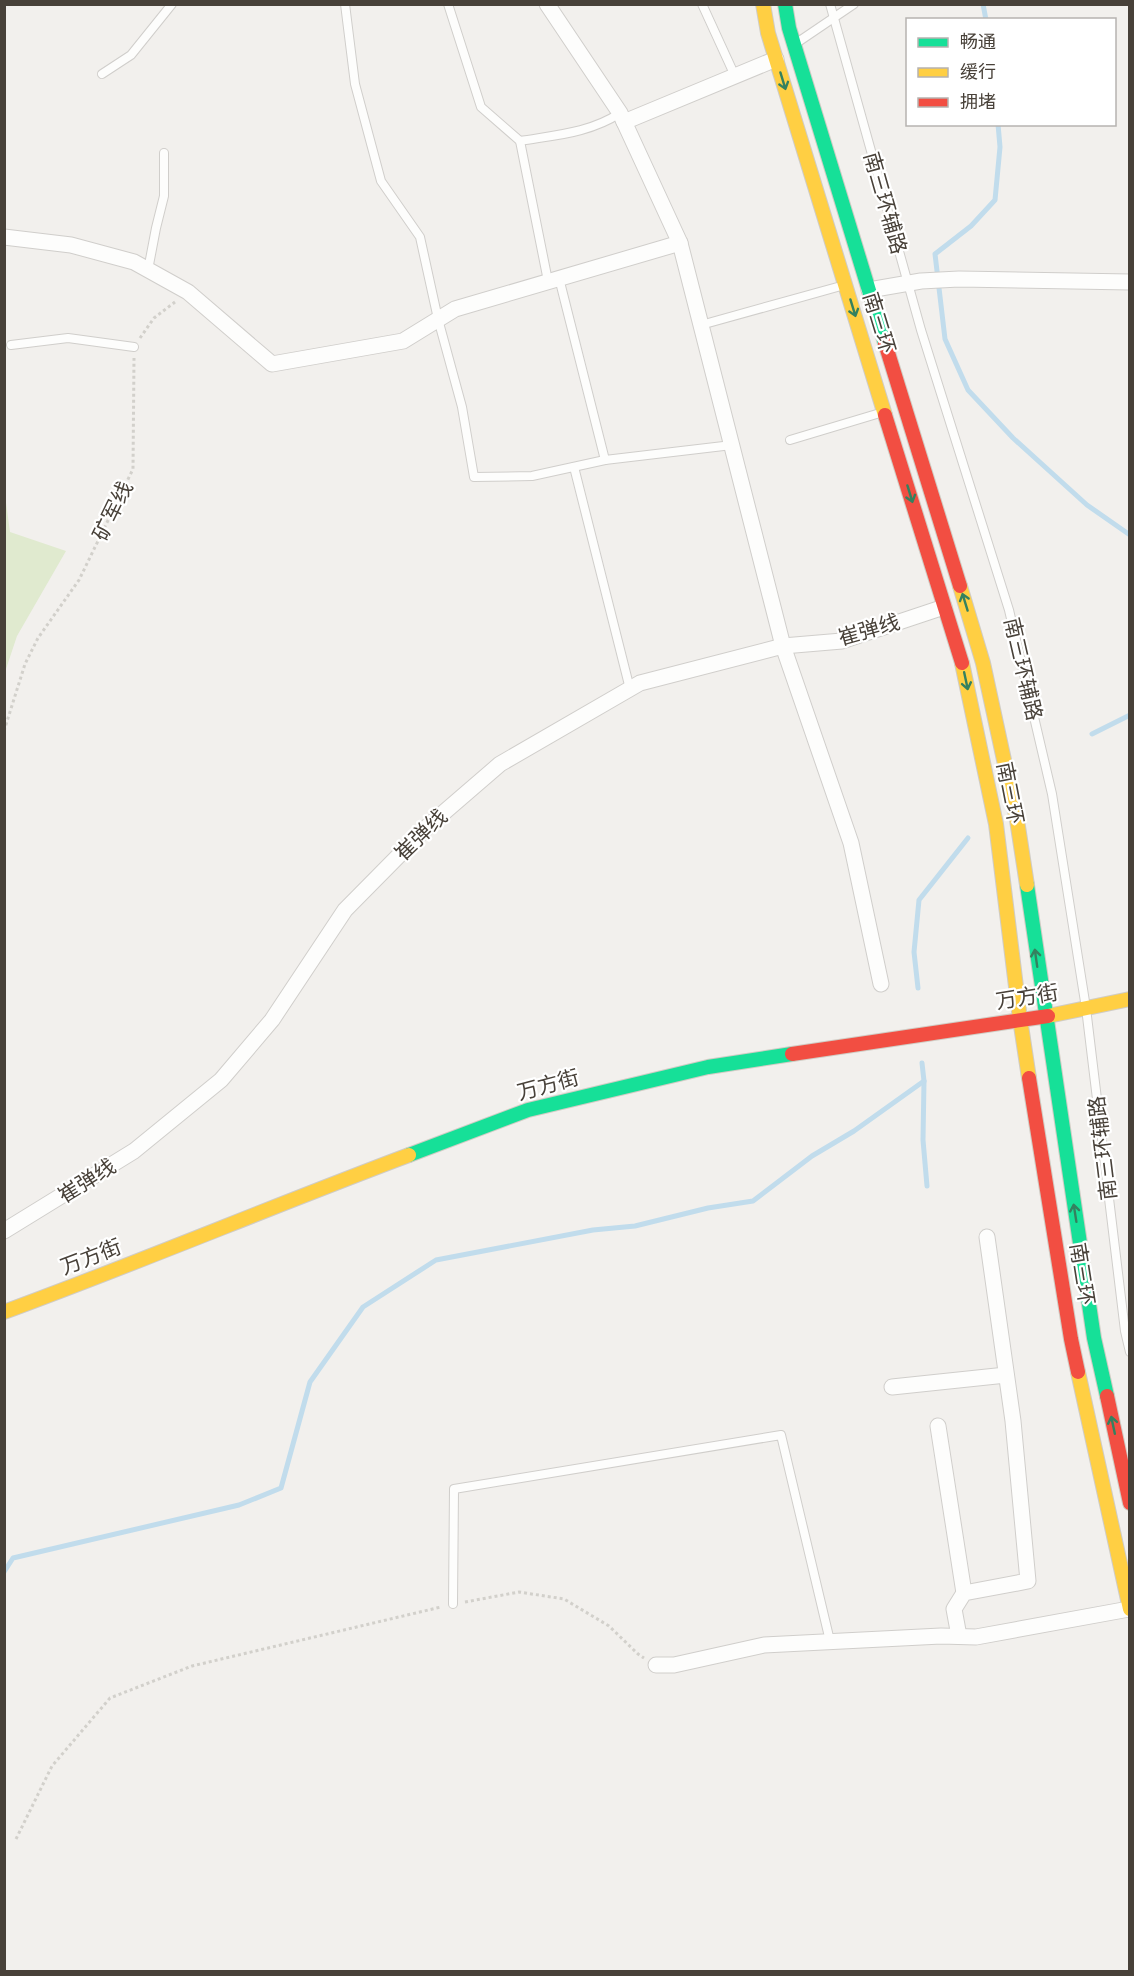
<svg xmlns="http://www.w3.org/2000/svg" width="1134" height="1976" viewBox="0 0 1134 1976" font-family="Barlow,'Noto Sans SC',sans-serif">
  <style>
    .green { fill: #e0eacf }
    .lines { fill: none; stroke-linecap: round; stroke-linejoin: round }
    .stream { stroke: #c1dcec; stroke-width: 5 }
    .lane-casing { stroke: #d0cecb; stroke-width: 10 }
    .street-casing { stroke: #d0cecb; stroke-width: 17 }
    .fast-casing { stroke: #d0ccc4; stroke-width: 16 }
    .slow-casing { stroke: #d0ccc4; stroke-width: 16 }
    .jam-casing { stroke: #d0ccc4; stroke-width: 16 }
    .path { stroke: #d2d0cb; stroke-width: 3; stroke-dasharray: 3 3; stroke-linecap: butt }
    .lane { stroke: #fdfdfc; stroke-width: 8 }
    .street { stroke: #fdfdfc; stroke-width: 15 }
    .fast { stroke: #16e098; stroke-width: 14 }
    .slow { stroke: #ffcf43; stroke-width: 14 }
    .jam { stroke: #f24e42; stroke-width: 14 }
    .oneway { stroke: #34815f }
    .labels { text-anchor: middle; stroke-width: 4.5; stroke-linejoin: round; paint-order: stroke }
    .street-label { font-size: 21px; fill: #484139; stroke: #fff }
  </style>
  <rect width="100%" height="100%" fill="#f2f0ed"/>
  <polygon class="green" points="4,488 10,532 66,551 17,636 5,672"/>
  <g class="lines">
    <g class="stream">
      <polyline points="983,4 986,20"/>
      <polyline points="998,124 1000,147 995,200 971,226 935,254 945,339 968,390 1013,438 1087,505 1130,535"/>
      <polyline points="1092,734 1130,715"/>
      <polyline points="918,988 914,952 919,900 968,838"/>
      <polyline points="922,1063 924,1081 923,1140 927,1186"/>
      <polyline points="4,1572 13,1558 239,1505 281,1488 310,1382 363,1307 436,1260 593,1230 635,1226 708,1208 753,1201 812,1156 854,1131 924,1081"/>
    </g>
    <g class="lane-casing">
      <g id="lane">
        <polyline points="345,4 355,84 381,181 420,237 438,319 462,407 474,477 532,476 605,460"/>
        <polyline points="448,4 481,107 520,141 548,281"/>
        <polyline points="702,4 735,76"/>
        <polyline points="830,4 921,330 1009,610 1052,794 1086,1008 1125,1331 1130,1352"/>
        <polyline points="798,42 854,4"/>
        <polyline points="102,74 131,55 172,4"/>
        <path d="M520 141C555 135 590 133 620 113"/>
        <polyline points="148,270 156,228 164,196 164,153"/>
        <polyline points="559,278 605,460 732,445"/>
        <polyline points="701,325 841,286"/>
        <polyline points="11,345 68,338 134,347"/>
        <polyline points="790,440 880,413"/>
        <polyline points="574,467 630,689"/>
        <polyline points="453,1604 454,1489 781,1435 830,1641"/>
      </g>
    </g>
    <g class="street-casing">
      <g id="street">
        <polyline points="547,4 620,113 680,243 783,646 851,843 881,984"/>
        <polyline points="624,122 776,59"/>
        <polyline points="4,237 71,245 134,262 188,292 272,364 403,341 455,309 680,243"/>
        <polyline points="869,290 921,281 959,279 1130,282"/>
        <polyline points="4,1231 134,1151 221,1080 272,1020 345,910 427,827 500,764 640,683 783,646 842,641 944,607"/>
        <polyline points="892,1387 1006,1375"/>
        <polyline points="938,1426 964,1593"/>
        <polyline points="959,1636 954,1609 964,1593 1028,1581 1013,1421 987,1237"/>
        <polyline points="656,1665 674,1665 764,1645 941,1636 976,1637 1129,1609"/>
      </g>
    </g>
    <g class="fast-casing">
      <g id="fast">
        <polyline points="785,4 789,28 885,343"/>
        <polyline points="1027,885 1094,1338 1107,1396"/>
        <polyline points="409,1155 528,1110 708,1067 792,1054"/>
      </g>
    </g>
    <g class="slow-casing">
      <g id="slow">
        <polyline points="763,4 768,33 885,415"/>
        <polyline points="960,586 983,663 1017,820 1027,885"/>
        <polyline points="962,663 996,824 1020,1019 1029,1078"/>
        <polyline points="1048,1016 1130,999"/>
        <path d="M4 1312C140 1262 273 1206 409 1155"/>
        <polyline points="1078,1372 1130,1609"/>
      </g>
    </g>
    <g class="jam-casing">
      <g id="jam">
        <polyline points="885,343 960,586"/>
        <polyline points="885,415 962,663"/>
        <polyline points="792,1054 1048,1016"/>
        <polyline points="1029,1078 1071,1339 1078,1372"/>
        <polyline points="1107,1396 1130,1503"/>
      </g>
    </g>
    <g class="path">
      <polyline points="140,338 154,318 175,302"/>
      <polyline points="4,731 25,664 38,638 79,580 133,469 134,358"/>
      <polyline points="465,1602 519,1592 564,1599 609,1626 638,1654 644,1658"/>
      <polyline points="16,1839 52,1766 110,1698 192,1666 441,1607"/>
    </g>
    <use href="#lane" class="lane"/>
    <use href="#street" class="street"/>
    <use href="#fast" class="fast"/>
    <use href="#slow" class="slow"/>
    <use href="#jam" class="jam"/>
  </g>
  <defs><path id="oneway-shaft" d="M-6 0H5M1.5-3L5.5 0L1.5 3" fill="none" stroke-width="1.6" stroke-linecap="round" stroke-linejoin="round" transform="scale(1.5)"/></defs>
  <g class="oneway">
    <use href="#oneway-shaft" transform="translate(783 81) rotate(73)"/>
    <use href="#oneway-shaft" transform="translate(853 308) rotate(73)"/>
    <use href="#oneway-shaft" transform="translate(910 494) rotate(73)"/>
    <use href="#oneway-shaft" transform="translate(965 602) rotate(-107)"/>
    <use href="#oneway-shaft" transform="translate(966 681) rotate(78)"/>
    <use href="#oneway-shaft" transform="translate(1036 958) rotate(-98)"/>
    <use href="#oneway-shaft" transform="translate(1075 1213) rotate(-99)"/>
    <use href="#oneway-shaft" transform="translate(1113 1425) rotate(-102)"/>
  </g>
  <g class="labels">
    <g class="street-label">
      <text transform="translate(885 203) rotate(74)" y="7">南三环辅路</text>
      <text transform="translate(879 323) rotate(73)" y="7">南三环</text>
      <text transform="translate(113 511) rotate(-64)" y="7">矿军线</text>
      <text transform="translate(869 630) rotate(-16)" y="7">崔弹线</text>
      <text transform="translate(1023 669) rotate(77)" y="7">南三环辅路</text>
      <text transform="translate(1010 793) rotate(79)" y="7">南三环</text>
      <text transform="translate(421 835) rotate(-44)" y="7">崔弹线</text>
      <text transform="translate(1027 997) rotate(-9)" y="7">万方街</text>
      <text transform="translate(548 1085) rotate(-15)" y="7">万方街</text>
      <text transform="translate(1103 1148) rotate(-97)" y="7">南三环辅路</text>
      <text transform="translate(87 1181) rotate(-32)" y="7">崔弹线</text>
      <text transform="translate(91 1257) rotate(-21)" y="7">万方街</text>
      <text transform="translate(1082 1274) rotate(81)" y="7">南三环</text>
    </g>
  </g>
  <rect width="1134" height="1976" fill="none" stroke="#484139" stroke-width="12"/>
  <rect x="906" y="18" width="210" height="108" fill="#ffffff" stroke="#b6b3b0" stroke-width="1.5"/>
  <rect x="918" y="38" width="30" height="9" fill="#16e098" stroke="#b6b3b0" stroke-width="1.5"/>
  <text x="960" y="48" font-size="18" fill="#484139">畅通</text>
  <rect x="918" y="68" width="30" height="9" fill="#ffcf43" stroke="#b6b3b0" stroke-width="1.5"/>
  <text x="960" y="78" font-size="18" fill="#484139">缓行</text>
  <rect x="918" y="98" width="30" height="9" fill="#f24e42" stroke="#b6b3b0" stroke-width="1.5"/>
  <text x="960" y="108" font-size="18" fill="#484139">拥堵</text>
</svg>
